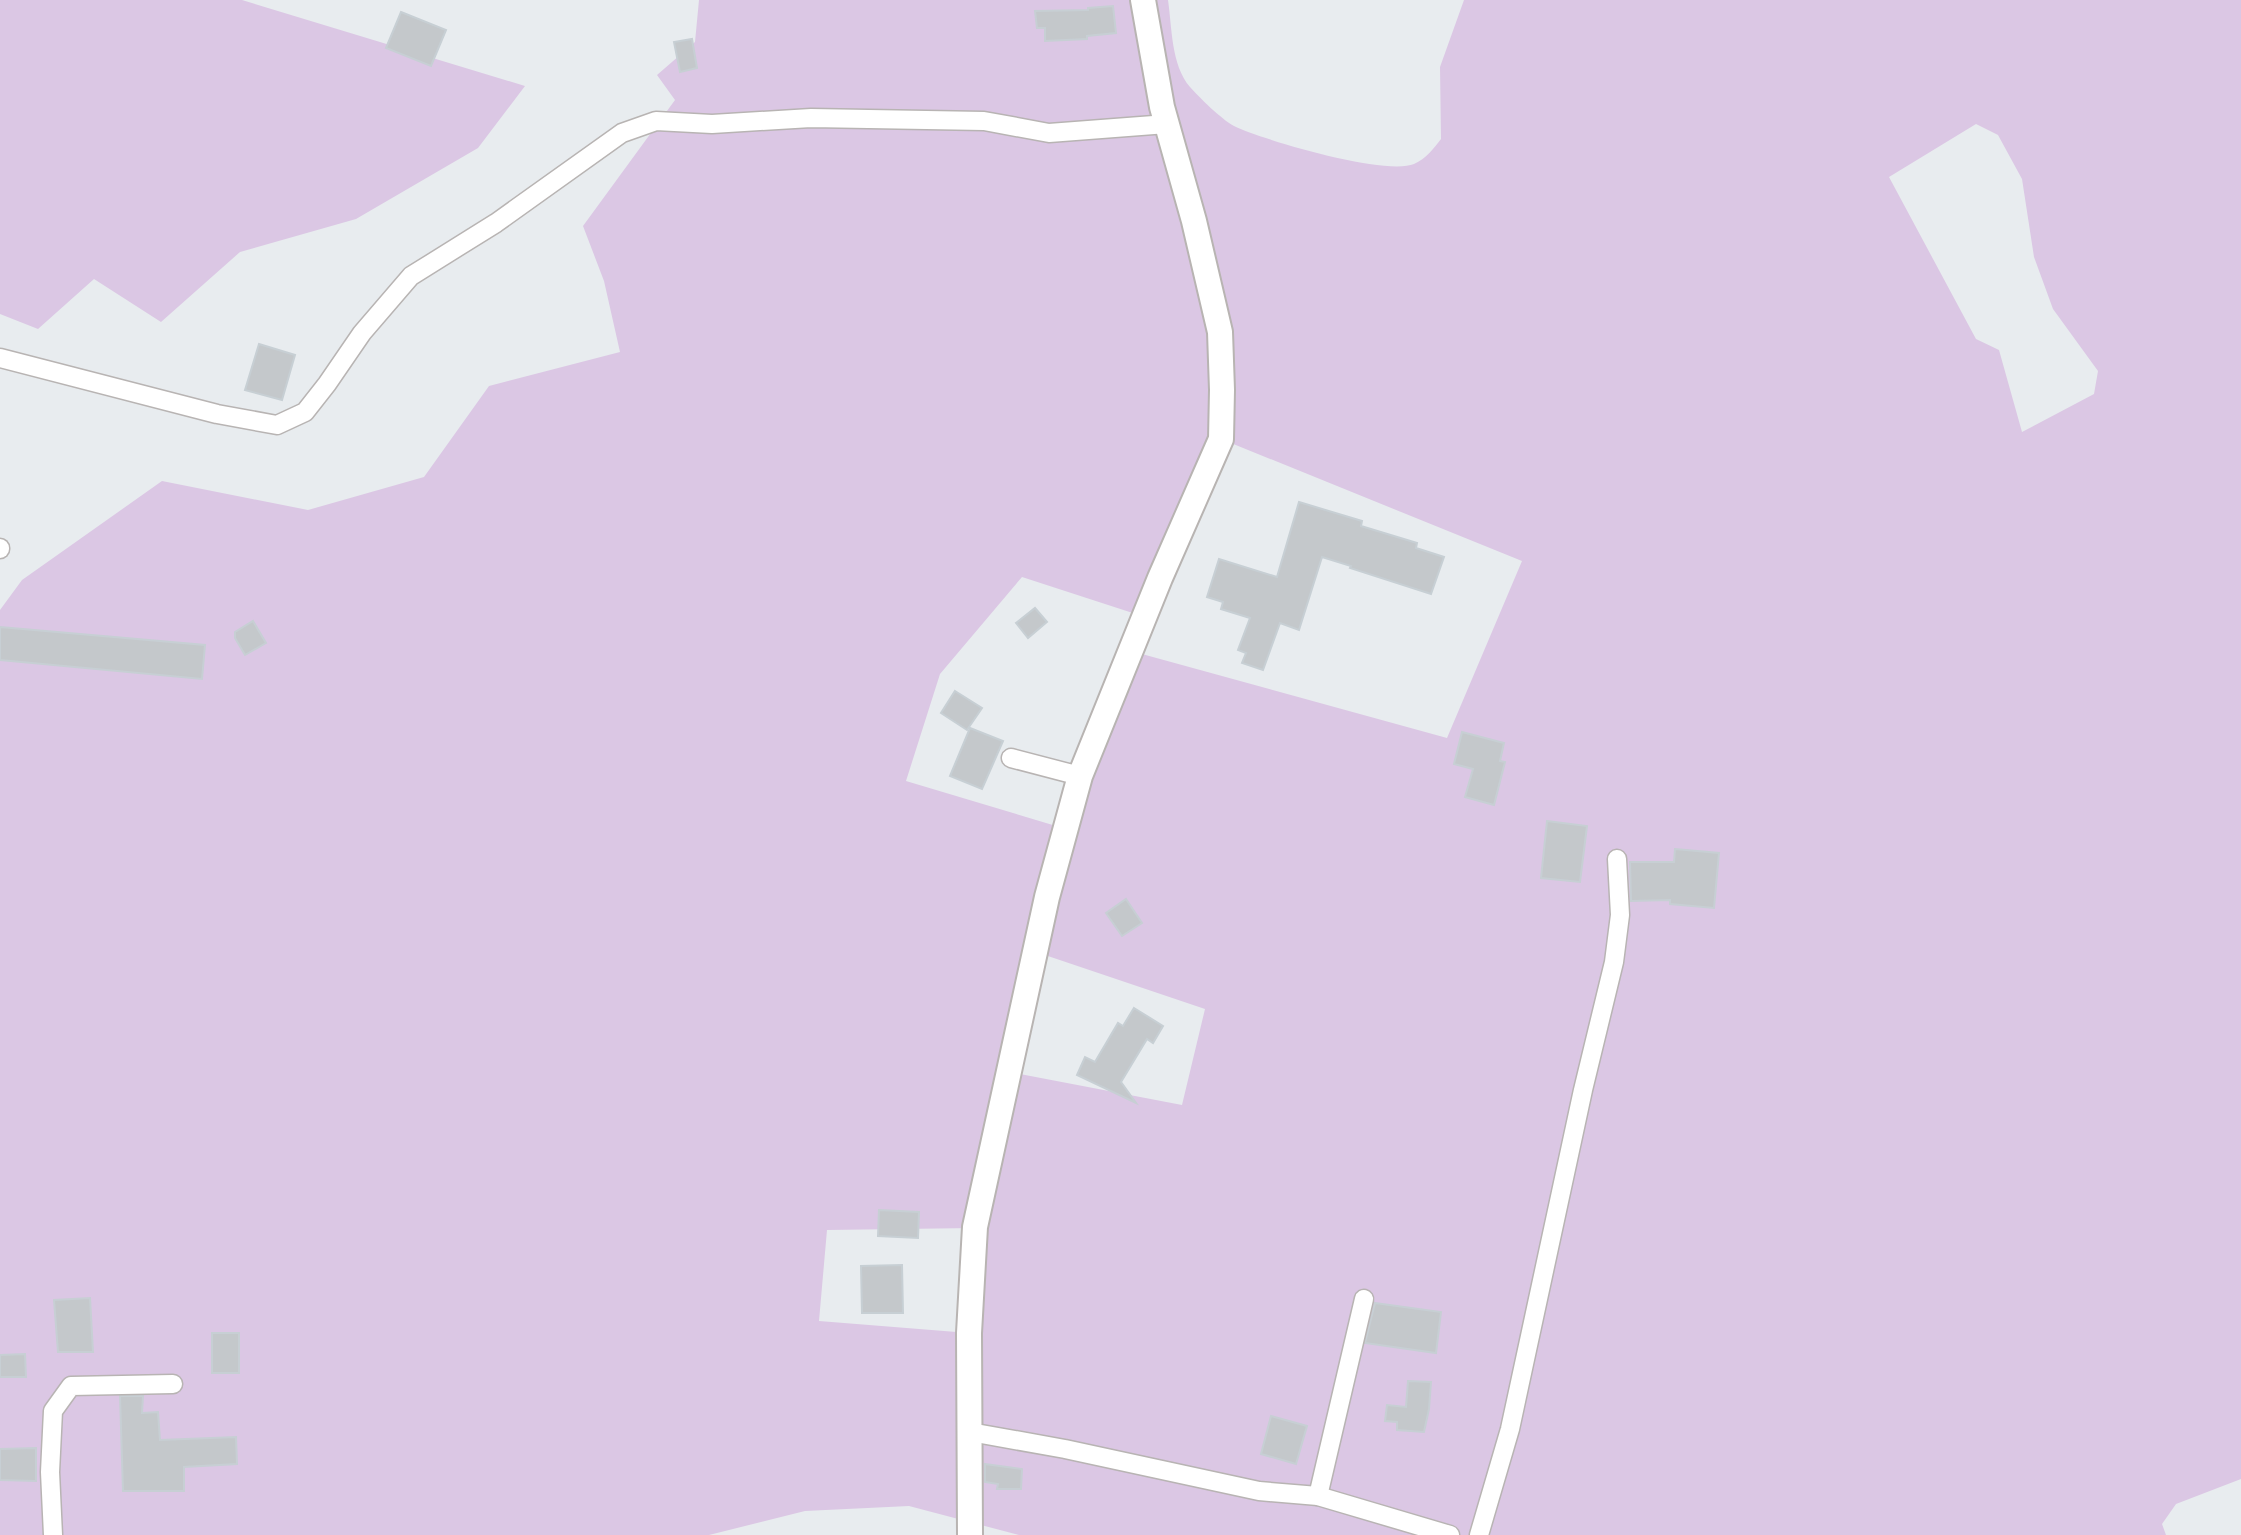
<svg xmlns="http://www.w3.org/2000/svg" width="2241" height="1535" viewBox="0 0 2241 1535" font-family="Commissioner,sans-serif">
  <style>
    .green { fill: #dbc7e4; fill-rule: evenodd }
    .building { fill: #c4c8cb; stroke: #c7cfd4; stroke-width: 2 }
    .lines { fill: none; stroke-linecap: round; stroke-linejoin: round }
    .street-casing { stroke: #b8b4b3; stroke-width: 21 }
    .secondary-casing { stroke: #b8b4b2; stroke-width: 28 }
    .street { stroke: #fff; stroke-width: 18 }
    .secondary { stroke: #fff; stroke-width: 24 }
  </style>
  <rect width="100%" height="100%" fill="#e8ecef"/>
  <g class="green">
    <polygon points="0,0 242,0 525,86 478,148 356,219 240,252 161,322 94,279 38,329 0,314"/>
    <path d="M699 0H1168C1172 27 1171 65 1190 87 1199 97 1221 119 1234 126 1263 140 1385 176 1414 164 1426 159 1434 148 1441 139L1440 67 1464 0H2241V1479L2176 1504 2162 1524 2166 1535H1019L909 1506 805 1511 709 1535H0V610L22 580 162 481 308 510 424 477 489 386 620 352 604 281 583 226 675 100 657 75 695 42ZM1976 124 1998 135 2022 179 2034 257 2053 309 2098 371 2094 394 2022 432 1999 350 1976 339 1889 177ZM1221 439 1522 561 1447 738 1131 651 1066 829 906 781 940 674 1022 577 1145 617ZM1036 952 1205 1009 1182 1105 1010 1072ZM975 1228 969 1333 819 1321 827 1230Z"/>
  </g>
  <g class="building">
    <polygon points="1113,6 1116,33 1087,36 1087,39 1045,41 1045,28 1037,28 1035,11 1088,10 1088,8"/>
    <polygon points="401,12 446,30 431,66 386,48"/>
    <polygon points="692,39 697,68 680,72 674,42"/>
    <polygon points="259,344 295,355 282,400 245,390"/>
    <polygon points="1299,502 1362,521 1361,526 1417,543 1416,548 1444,557 1431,594 1350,568 1351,566 1322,557 1299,630 1280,623 1263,670 1242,663 1246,653 1238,650 1250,618 1221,609 1223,602 1207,597 1219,559 1277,577"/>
    <polygon points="1035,608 1047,622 1028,638 1016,623"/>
    <polygon points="253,621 266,643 245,655 235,638 235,632"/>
    <polygon points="0,627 205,645 202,679 0,660"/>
    <polygon points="955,691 982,708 967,730 941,713"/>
    <polygon points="970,728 1003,741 982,789 950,776"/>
    <polygon points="1462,732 1504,743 1500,761 1505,762 1494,805 1465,797 1473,769 1454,764"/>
    <polygon points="1547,821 1587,826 1580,882 1541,878"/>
    <polygon points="1675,849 1719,853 1714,908 1670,904 1670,900 1631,901 1630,862 1674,862"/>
    <polygon points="1126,899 1142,923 1122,936 1106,913"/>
    <polygon points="1134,1008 1163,1026 1153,1043 1147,1039 1121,1082 1136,1103 1077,1075 1085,1057 1095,1062 1118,1023 1123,1026"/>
    <polygon points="879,1210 919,1212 918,1238 878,1236"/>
    <polygon points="902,1265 903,1313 862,1313 861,1266"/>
    <polygon points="90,1298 93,1352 58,1352 54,1300"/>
    <polygon points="1375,1303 1441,1312 1436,1353 1365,1343"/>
    <rect x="212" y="1333" width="27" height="40"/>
    <polygon points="25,1354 26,1377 0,1377 0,1355"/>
    <polygon points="1408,1381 1431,1382 1429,1409 1424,1432 1397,1430 1397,1422 1385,1421 1387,1405 1406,1407"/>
    <polygon points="120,1396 143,1396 142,1413 158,1412 160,1440 236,1437 237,1464 184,1467 184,1491 123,1491"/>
    <polygon points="1271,1416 1307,1426 1296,1464 1261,1454"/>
    <polygon points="36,1448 36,1481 0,1480 0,1449"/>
    <polygon points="985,1464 1022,1469 1021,1489 997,1489 998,1484 985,1482"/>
  </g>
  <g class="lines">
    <g class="street-casing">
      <g id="street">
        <polyline points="0,358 217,414 277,425 305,412 327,384 362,333 411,276 496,223 622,133 656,121 712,124 811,118 984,121 1049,133 1167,124"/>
        <polyline points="0,548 0,549"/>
        <polyline points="1011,758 1080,776"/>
        <polyline points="970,1432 1065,1449 1259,1491 1318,1496 1450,1535"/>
        <polyline points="1318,1496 1364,1299"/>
        <polyline points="53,1535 50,1472 53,1411 71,1386 173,1384"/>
        <polyline points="1479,1535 1510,1429 1583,1090 1614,962 1620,915 1617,859"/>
      </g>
    </g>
    <g class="secondary-casing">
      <polyline id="secondary" points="970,1535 969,1333 975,1227 1047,897 1080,776 1160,578 1221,439 1222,390 1220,332 1194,221 1162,107 1143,0"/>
    </g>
    <use href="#street" class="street"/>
    <use href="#secondary" class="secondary"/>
  </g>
</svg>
